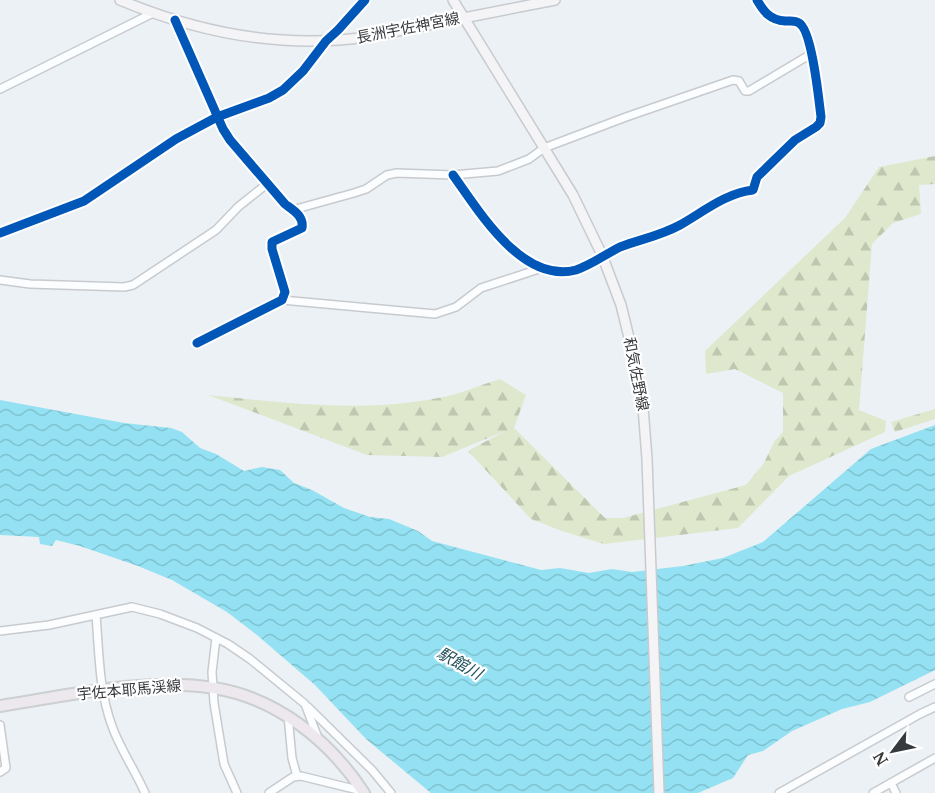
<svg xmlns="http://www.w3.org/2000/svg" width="935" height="793" viewBox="0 0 935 793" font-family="'Noto Serif','Noto Sans JP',serif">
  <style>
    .forest { fill: url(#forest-firs) }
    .water { fill: url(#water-waves) }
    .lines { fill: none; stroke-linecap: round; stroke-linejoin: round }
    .minor-casing { stroke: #c7cbcf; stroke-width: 10 }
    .secondary-casing { stroke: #c7cbcf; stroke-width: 12 }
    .primary-casing { stroke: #cccfd0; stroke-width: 14 }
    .minor { stroke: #fcfdfe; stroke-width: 7 }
    .secondary { stroke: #f4f4f6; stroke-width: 9 }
    .primary { stroke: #ece8ee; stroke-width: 10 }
    .cycleway-casing { stroke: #fff; stroke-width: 13 }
    .cycleway { stroke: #0057b8; stroke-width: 9 }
    .labels { text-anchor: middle; stroke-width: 4.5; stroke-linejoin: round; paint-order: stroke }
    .street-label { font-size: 15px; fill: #373a3d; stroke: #fff }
    .water-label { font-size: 16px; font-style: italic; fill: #21515a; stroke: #fff }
  </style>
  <defs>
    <pattern id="forest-firs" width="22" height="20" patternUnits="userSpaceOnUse" patternTransform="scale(1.5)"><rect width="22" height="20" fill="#dfe7cc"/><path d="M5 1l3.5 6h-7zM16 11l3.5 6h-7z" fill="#c0c7b0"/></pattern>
    <pattern id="water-waves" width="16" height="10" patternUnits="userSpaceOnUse" patternTransform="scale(1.5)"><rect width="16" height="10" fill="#93e1f2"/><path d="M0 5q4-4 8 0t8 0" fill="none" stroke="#7fc2d0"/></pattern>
  </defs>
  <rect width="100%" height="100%" fill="#ecf1f5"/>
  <g class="forest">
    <path d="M935 156V184L919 185 921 214 893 223 872 244 859 410 886 421 885 432 789 476 738 528 604 544 562 531 531 519 468 451 505 431 442 457 367 455 208 395C285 403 362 413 438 398 459 395 480 385 500 379L526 395 514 428 605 518H623L746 485 764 463 774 442 783 432V393L735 369 706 374 705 351 845 218 879 167Z"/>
    <polygon points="935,409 935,419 895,432 891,422"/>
  </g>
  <polygon class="water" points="0,400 124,423 171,428 182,432 200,448 216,454 244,471 262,467 280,470 294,483 312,490 344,508 370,517 389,519 418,531 432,541 541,570 560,568 589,573 612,569 632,572 683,566 723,558 763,542 871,449 935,425 935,670 870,702 842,709 792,731 763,751 748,755 733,778 698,793 431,793 366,739 315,685 257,635 227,612 172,580 138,566 80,546 56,540 52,546 40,544 39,537 0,535"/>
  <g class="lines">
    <g class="minor-casing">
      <g id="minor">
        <path d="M175 20 223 129 230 140 285 204C293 210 304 216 302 228L272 242V249L285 292 282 300 197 343"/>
        <polyline points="0,89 153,13"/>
        <path d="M453 175C479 211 522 284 576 270 591 265 606 254 620 247 641 239 660 236 680 225 703 212 726 193 753 190L757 177 795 140 816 127 820 123 821 117C819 101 812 30 799 23 795 20 790 21 785 21 770 20 764 12 757 0"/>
        <polyline points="296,209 354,193 366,189 387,175 397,173 453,175 498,171 529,159 544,148 626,117 733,80 739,81 745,91 749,91 811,54"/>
        <polyline points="0,233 84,201 176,139 217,117 269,98 283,90 303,71 326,41 338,30 365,0"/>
        <polyline points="0,280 30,284 124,287 133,285 216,230 238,207 268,183"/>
        <polyline points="282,300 435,314 456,307 481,288 542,268"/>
        <path d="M96 615C99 652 99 691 112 726 120 749 135 770 145 793"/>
        <polyline points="0,631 49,625 132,607 160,614 197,628 228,644 250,659 305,704 318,738"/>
        <polyline points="216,638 212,672 214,703 224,764 237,793"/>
        <polyline points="909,697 935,684"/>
        <polyline points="308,707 372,770 391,793"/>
        <polyline points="288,716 292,758 297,776"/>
        <polyline points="0,725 6,768 0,772"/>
        <polyline points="891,783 896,793"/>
        <polyline points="269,793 293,777 301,776 362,791"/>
        <polyline points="779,793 920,714 935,707"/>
        <polyline points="873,793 935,758"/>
      </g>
    </g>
    <g class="secondary-casing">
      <g id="secondary">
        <path d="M120 0C199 33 283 49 367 37L555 0"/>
        <polyline points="453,0 573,195 602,255 621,305 635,362 643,407 647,459 659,793"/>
      </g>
    </g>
    <g class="primary-casing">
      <path id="primary" d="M0 706C66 696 148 677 214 688 277 698 330 741 364 793"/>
    </g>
    <use href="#minor" class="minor"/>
    <use href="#secondary" class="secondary"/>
    <use href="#primary" class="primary"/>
    <g class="cycleway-casing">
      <g id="cycleway">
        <path d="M175 20 223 129 230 140 285 204C293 210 304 216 302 228L272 242V249L285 292 282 300 197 343"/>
        <path d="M453 175C479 211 522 284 576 270 591 265 606 254 620 247 641 239 660 236 680 225 703 212 726 193 753 190L757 177 795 140 816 127 820 123 821 117C819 101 812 30 799 23 795 20 790 21 785 21 770 20 764 12 757 0"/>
        <polyline points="0,233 84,201 176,139 217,117 269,98 283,90 303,71 326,41 338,30 365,0"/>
      </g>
    </g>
    <use href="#cycleway" class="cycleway"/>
  </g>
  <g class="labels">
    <g class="street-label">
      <text transform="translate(408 28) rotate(-11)" y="5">長洲宇佐神宮線</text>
      <text transform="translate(636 374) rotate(79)" y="5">和気佐野線</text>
      <text transform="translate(129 690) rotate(-5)" y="5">宇佐本耶馬渓線</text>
    </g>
    <g class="water-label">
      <text transform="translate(460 663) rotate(29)" y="6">駅館川</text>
    </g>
  </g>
  <g transform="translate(893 751) rotate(238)" stroke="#ffffff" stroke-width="4.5" paint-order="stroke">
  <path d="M0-4.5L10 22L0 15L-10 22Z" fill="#373a3d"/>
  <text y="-9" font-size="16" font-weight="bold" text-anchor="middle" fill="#373a3d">N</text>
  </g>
</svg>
